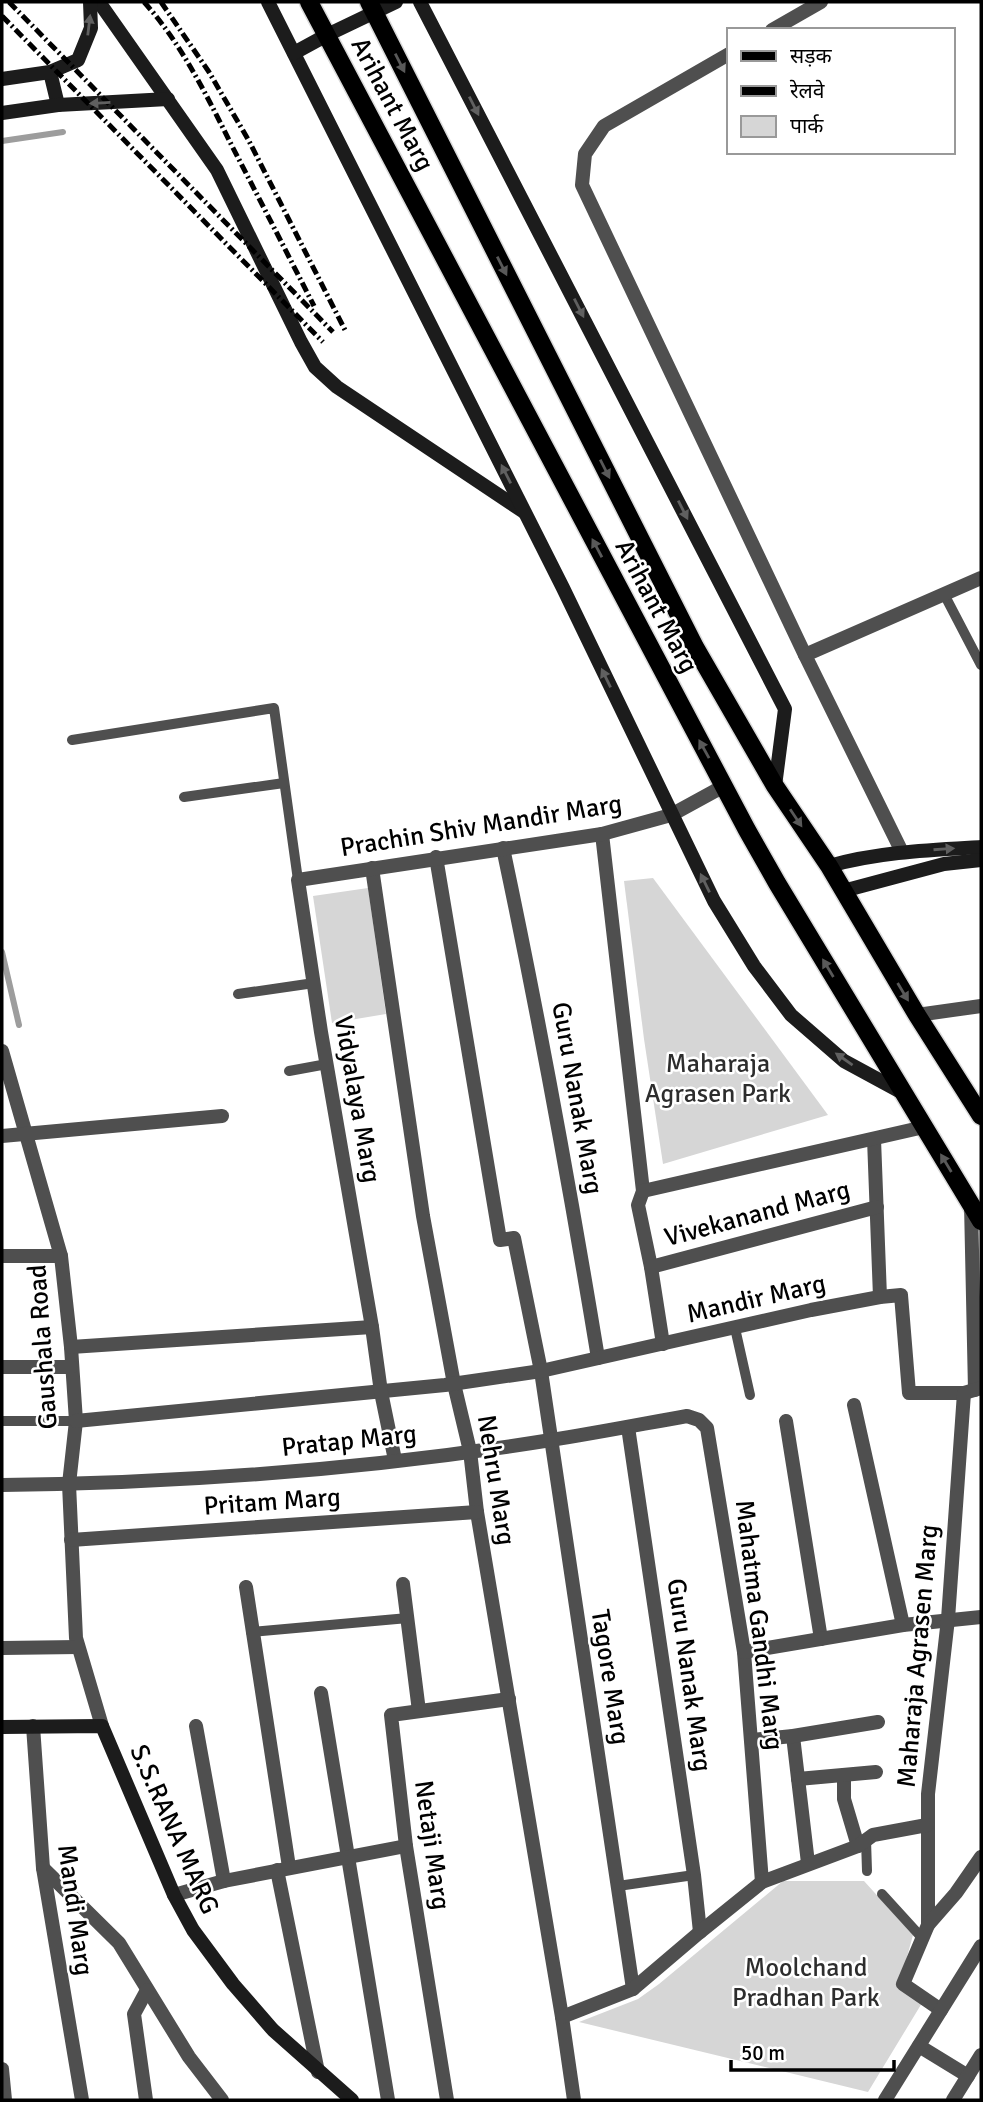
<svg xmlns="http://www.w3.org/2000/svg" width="983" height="2102" viewBox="0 0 983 2102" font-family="Signika,'Noto Sans Devanagari',sans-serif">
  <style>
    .green { fill: #d6d6d6 }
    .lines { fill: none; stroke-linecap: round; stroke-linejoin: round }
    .stream { stroke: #9d9d9d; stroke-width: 6 }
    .primary-casing { stroke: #dbdbdb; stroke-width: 21 }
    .lane { stroke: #4f4f4f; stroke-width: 10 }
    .street { stroke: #4f4f4f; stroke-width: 14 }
    .secondary { stroke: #1c1c1c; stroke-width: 14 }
    .primary { stroke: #000; stroke-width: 18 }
    .rail { stroke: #000; stroke-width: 5; stroke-dasharray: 10 3.5 2 3.5; stroke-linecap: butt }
    .oneway { fill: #606060 }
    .oneway2 { fill: #595959 }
    .labels { text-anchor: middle; stroke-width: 5; stroke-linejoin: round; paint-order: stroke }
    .street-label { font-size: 26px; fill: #000; stroke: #fff }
    .park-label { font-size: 26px; fill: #2d2d2d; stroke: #fff }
  </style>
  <rect width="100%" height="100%" fill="#fff"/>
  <g class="green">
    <polygon points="653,878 828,1115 663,1164 644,1039 624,881"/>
    <polygon points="368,888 386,1014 332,1023 313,896"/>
    <polygon points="783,1881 864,1881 913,1935 899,1986 922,2003 868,2092 579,2022 638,1999 659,1984"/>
  </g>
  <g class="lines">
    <g class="stream">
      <polyline points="2,141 63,132"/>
      <polyline points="2,952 19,1025"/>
    </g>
    <g class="primary-casing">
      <g id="primary">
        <polyline points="309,2 747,830 777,883 981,1221"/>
        <polyline points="369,2 695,647 775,786 829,866 917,1015 981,1116"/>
      </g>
    </g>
    <g class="lane">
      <polyline points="944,594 981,665"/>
      <polyline points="72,740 274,708 298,880"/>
      <polyline points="184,797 284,783"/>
      <polyline points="238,994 314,983"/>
      <polyline points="289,1071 327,1064"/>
      <polyline points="735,1328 750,1395"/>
      <polyline points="2,1421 76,1421"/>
      <polyline points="251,1632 408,1618"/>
      <polyline points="866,1840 867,1871"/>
      <polyline points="618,1886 694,1875"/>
      <polyline points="882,1894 923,1939"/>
    </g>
    <g class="street">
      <polyline points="772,30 821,2"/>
      <polyline points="729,54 604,126 585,154 582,185 805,655"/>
      <polyline points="602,834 643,1191 638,1205 651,1267 663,1344"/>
      <path d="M503 848C539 1018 570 1188 598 1358"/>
      <polyline points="902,852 805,655 981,578"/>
      <polyline points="436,857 500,1240 514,1238 541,1371 633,1989"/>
      <polyline points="372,868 423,1216 454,1384 470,1451 477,1512 562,2017 574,2100"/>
      <polyline points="917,1015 981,1006"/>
      <polyline points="2,1051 61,1256 71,1347 76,1421 69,1484 76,1638 102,1726"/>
      <polyline points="2,1136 222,1116"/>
      <polyline points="874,1139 880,1297"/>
      <polyline points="643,1191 924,1127"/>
      <polyline points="971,1204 975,1390"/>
      <polyline points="2,1256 61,1256"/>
      <polyline points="651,1267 877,1207"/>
      <polyline points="71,1347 372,1327"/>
      <polyline points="2,1367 71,1367"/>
      <polyline points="854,1405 903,1625"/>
      <polyline points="76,1421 445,1385 541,1371 811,1310 880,1297 901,1295 909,1393 964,1393 981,1388"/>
      <polyline points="786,1421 821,1639"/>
      <polyline points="628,1427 694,1875 700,1932"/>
      <polyline points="395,1460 381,1392 372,1327 321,1032 298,880 602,834 671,815 724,786"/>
      <path d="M2 1485C185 1483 370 1469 551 1440 597 1433 642 1424 687 1416L699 1420 707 1428 744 1652 762 1882"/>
      <polyline points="71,1540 477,1512"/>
      <polyline points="403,1584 419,1711"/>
      <polyline points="246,1587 289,1867"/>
      <polyline points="2,1648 78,1647"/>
      <polyline points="744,1652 903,1625 981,1617"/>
      <polyline points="321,1693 388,2100"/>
      <polyline points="33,1726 43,1868 82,2100"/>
      <polyline points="196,1726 224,1881"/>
      <polyline points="793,1736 808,1863"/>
      <polyline points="752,1740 793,1736 878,1722"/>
      <polyline points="844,1775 844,1799 858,1846"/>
      <polyline points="798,1779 876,1772"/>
      <polyline points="43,1868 119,1943 189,2057 222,2100"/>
      <polyline points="277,1870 318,2072"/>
      <polyline points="174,1895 224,1881 406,1846"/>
      <polyline points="928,1925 928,1794 948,1619 964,1393"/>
      <polyline points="941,2010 903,1984 928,1925 956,1893 981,1857"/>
      <polyline points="562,2017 633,1989 700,1932 762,1882 858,1846 873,1835 927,1825"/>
      <polyline points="919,2046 968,2076"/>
      <polyline points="2,2069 5,2100"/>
      <polyline points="146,2100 134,2014 147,1990"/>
      <polyline points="447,2100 406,1846 391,1715 509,1699"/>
      <polyline points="885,2100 981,1946"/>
      <polyline points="953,2100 981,2055"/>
    </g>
    <g class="secondary">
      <polyline points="99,2 217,170 301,342 315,367 337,387 524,512"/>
      <polyline points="268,2 563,588 714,901 754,966 791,1015 844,1061 903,1093"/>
      <polyline points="420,2 785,709 775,786"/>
      <polyline points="294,53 327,35 396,2"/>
      <polyline points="50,72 58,105"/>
      <polyline points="2,79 50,72 78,60 91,28 90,2"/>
      <polyline points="2,113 58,105 168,99"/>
      <path d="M829 866C878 852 930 850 981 847"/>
      <polyline points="843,891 944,864 981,860"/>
      <polyline points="2,1727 102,1726 174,1895 193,1930 233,1984 273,2030 352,2100"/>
    </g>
    <use href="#primary" class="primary"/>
    <g class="rail">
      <polyline points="9,2 333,332"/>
      <path d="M144 2C182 44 208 98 233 148 260 200 287 253 314 306"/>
      <polyline points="161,2 209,72 249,141 346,332"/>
      <polyline points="2,16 323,342"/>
    </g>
  </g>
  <defs><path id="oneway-solid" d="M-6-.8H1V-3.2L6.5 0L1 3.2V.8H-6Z" transform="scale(1.75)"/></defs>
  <g class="oneway">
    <use href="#oneway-solid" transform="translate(89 25) rotate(-83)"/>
    <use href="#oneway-solid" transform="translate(100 103) rotate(177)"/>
    <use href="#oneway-solid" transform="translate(474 106) rotate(63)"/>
    <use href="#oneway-solid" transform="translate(579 308) rotate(63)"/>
    <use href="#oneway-solid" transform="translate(506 474) rotate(-117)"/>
    <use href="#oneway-solid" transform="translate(683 510) rotate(63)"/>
    <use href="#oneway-solid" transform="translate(606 678) rotate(-116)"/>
    <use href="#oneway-solid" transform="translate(944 849) rotate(-4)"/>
    <use href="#oneway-solid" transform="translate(705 883) rotate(-116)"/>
    <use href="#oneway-solid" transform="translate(844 1059) rotate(-145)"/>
  </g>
  <g class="oneway2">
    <use href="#oneway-solid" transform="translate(400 63) rotate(63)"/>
    <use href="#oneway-solid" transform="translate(502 266) rotate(63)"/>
    <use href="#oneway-solid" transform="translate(605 469) rotate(63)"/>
    <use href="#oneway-solid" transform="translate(597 548) rotate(-118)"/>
    <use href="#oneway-solid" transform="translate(704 749) rotate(-119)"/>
    <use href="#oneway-solid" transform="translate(796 818) rotate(56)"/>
    <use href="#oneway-solid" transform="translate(828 968) rotate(-121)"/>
    <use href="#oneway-solid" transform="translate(903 992) rotate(59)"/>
    <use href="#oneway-solid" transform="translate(946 1163) rotate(-121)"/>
  </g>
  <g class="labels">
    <g class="street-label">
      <text transform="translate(393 104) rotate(62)" y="9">Arihant Marg</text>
      <text transform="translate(657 606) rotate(62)" y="9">Arihant Marg</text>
      <text transform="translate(481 825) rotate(-9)" y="9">Prachin Shiv Mandir Marg</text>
      <text transform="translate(578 1098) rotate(80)" y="9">Guru Nanak Marg</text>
      <text transform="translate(358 1099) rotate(80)" y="9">Vidyalaya Marg</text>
      <text transform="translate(757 1213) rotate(-15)" y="9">Vivekanand Marg</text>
      <text transform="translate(756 1298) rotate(-13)" y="9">Mandir Marg</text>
      <text transform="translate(42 1347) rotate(-94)" y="9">Gaushala Road</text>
      <text transform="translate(349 1440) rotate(-6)" y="9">Pratap Marg</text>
      <text transform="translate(497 1480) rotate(81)" y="9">Nehru Marg</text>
      <text transform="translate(272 1501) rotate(-4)" y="9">Pritam Marg</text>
      <text transform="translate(760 1625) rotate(83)" y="9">Mahatma Gandhi Marg</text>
      <text transform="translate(917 1656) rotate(-85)" y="9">Maharaja Agrasen Marg</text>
      <text transform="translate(690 1675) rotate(82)" y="9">Guru Nanak Marg</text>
      <text transform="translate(611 1677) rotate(81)" y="9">Tagore Marg</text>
      <text transform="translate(175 1829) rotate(66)" y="9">S.S.RANA MARG</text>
      <text transform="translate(433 1845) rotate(82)" y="9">Netaji Marg</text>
      <text transform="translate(76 1910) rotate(82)" y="9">Mandi Marg</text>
    </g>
    <g class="park-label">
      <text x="718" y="1072">Maharaja<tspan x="718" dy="30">Agrasen Park</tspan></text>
      <text x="806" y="1976">Moolchand<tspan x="806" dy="30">Pradhan Park</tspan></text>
    </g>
  </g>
  <rect width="983" height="2102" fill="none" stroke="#000000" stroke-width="7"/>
  <rect x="727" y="28" width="228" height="126" fill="#ffffff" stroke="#999999" stroke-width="2"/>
  <rect x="741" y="51" width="35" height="10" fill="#000000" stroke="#999999" stroke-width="2"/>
  <text x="790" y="63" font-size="21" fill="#000000">सड़क</text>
  <rect x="741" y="86" width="35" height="10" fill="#000000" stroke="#999999" stroke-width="2"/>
  <text x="790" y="98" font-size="21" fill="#000000">रेलवे</text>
  <rect x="741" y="116" width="35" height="21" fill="#d6d6d6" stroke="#999999" stroke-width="2"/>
  <text x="790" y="133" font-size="21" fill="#000000">पार्क</text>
  <path d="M731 2060v10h163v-10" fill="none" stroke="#000000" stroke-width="3.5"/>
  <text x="741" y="2060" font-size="21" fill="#000000" stroke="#ffffff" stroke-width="5" paint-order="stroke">50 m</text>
</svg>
